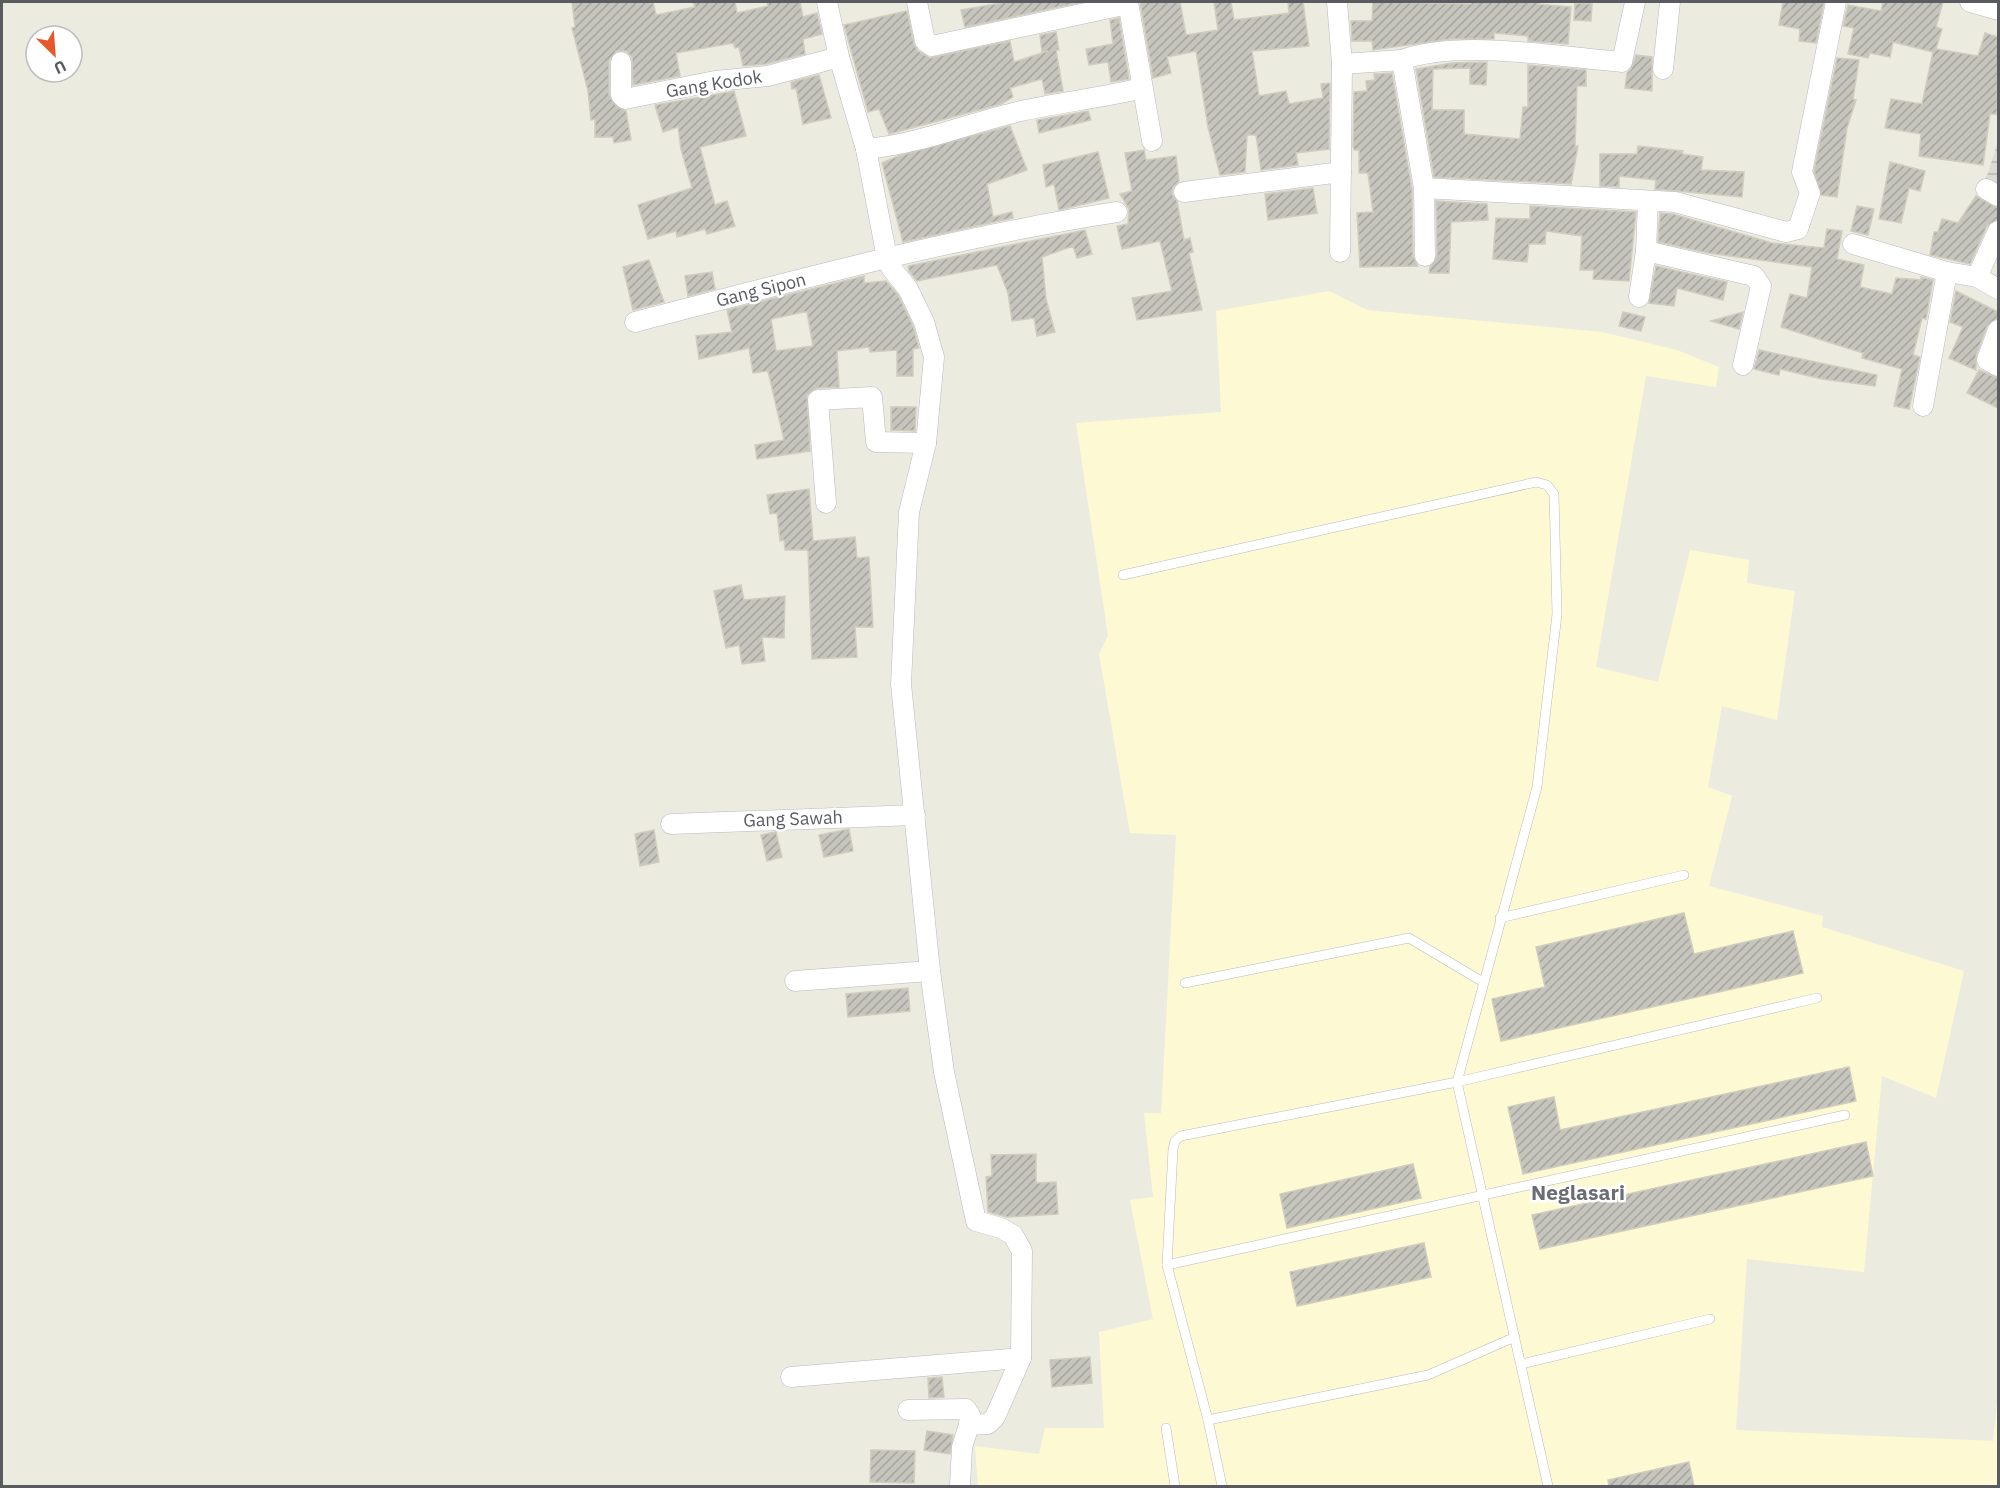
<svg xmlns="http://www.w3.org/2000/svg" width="2000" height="1488" viewBox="0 0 2000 1488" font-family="'IBM Plex Sans',sans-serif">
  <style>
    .commercial { fill: #fdfad3 }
    .industrial { fill: url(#industrial-grid) }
    .building { fill: url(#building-hatch); stroke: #d0cdbe; stroke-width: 1.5; fill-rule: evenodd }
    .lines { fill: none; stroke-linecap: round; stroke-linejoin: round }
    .service-casing { stroke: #b8b9bf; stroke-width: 10 }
    .minor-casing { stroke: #b8b9bf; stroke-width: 21 }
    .service { stroke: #fff; stroke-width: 9 }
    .minor { stroke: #fff; stroke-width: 20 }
    .labels { text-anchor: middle; stroke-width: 5; stroke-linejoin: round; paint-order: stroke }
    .street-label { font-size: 18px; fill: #595b61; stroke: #fff }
    .quarter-label { font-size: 21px; font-weight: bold; fill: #6a6d73; stroke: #fff }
  </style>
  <defs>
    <pattern id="industrial-grid" width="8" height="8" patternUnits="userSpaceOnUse" patternTransform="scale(1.5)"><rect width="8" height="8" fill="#dddcd4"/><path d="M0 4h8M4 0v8" fill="none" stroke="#b6b5af"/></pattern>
    <pattern id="building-hatch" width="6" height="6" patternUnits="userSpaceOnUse" patternTransform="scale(1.5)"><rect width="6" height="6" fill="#c6c5bd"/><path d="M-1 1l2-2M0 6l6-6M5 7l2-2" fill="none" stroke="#a4a39d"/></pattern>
  </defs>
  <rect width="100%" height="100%" fill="#ecebe0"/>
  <polygon class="commercial" points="1329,291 1367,310 1602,332 1677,350 1719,367 1716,387 1646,376 1596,667 1658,682 1690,550 1749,560 1747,583 1795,591 1777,720 1722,706 1708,787 1732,796 1709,886 1823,916 1822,927 1964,971 1936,1098 1882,1076 1864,1272 1747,1259 1736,1430 1993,1441 1998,1394 1998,1486 978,1486 975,1446 1039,1454 1045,1428 1104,1428 1099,1332 1153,1319 1130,1200 1153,1197 1144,1113 1161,1113 1176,835 1130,833 1099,654 1108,636 1076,423 1221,412 1216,311"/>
  <polygon class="industrial" points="1998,142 1998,201 1981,194"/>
  <g class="building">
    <polygon points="572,2 653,2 656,15 695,7 693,2 735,2 737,13 768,6 767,2 800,2 803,17 817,13 822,34 803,39 805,54 766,64 743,66 739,47 735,48 733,43 676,53 680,76 633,85 632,57 626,51 616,51 609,61 609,95 617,107 626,111 631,140 614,143 613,137 595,137 595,119 591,120 588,91 572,28 575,27"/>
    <polygon points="1006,2 1082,2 965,27 961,10"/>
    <polygon points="1140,2 1180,2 1186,35 1218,30 1214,2 1231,2 1234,20 1289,13 1288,2 1303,2 1309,46 1252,51 1259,96 1286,91 1289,104 1323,98 1321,84 1330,83 1329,149 1296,153 1298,165 1261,170 1256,135 1247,135 1245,172 1220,175 1208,127 1196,51 1167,57 1171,73 1153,78"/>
    <polygon points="1373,2 1471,4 1472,2 1539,2 1538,4 1571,7 1568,44 1528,41 1528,36 1494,33 1494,39 1450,39 1373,50 1372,41 1352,41 1351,21 1372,21"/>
    <polygon points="1783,2 1824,2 1816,43 1799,41 1800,29 1779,25"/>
    <polygon points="1883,2 1943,2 1936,27 1942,29 1936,49 1978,56 1985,33 1998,37 1997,114 1990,114 1983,165 1919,156 1921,134 1885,128 1891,99 1922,104 1933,52 1893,42 1890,57 1870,53 1868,58 1848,54 1854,28 1843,26 1848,5 1881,11"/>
    <polygon points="1575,3 1592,4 1591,21 1574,20"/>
    <polygon points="907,11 914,44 918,51 930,58 1010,41 1014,62 1048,51 1042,52 1040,35 1056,32 1059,50 1056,50 1063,91 1045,94 1042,79 1010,88 1013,97 1001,104 889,134 879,109 868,112 844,25"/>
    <polygon points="1119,18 1129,79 1111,82 1108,62 1089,65 1086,49 1113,44 1110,20"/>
    <polygon points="1636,55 1652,57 1652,91 1625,88 1627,73 1631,69"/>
    <polygon points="1837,58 1859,60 1853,99 1856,100 1847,128 1837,197 1821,195 1814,171"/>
    <polygon points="1487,62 1486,85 1470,84 1470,68 1433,69 1432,110 1464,110 1464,134 1520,139 1523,107 1528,107 1528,65 1586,70 1586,86 1577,86 1575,146 1578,146 1571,184 1434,177 1416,69 1452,63"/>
    <polygon points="1392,73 1412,189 1413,256 1418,266 1360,267 1357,213 1373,212 1368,173 1359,173 1359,150 1354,150 1353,146 1354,92 1367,91 1366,81 1375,80 1374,74"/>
    <polygon points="819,75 831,118 803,124 796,88 792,89 791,82"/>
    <polygon points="734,91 746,136 700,147 715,205 727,201 735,226 707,234 705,229 677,237 676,231 648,239 638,205 692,188 681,149 678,127 663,132 655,105"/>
    <polygon points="1088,111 1091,120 1039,133 1037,120"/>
    <polygon points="1010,126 1027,170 987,184 993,217 1012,212 1013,218 903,242 882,163 898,156"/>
    <polygon points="1638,146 1683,151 1682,154 1703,157 1701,170 1744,172 1742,197 1655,189 1656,180 1619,176 1619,187 1600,186 1600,154 1637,154"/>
    <polygon points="1144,150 1146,160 1176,156 1179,181 1173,187 1172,194 1177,201 1184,240 1190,238 1193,252 1189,253 1202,310 1137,320 1132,298 1172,291 1160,241 1122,249 1117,226 1128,224 1129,209 1120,194 1132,191 1125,153"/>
    <polygon points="1098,152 1109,198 1059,210 1054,184 1046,187 1043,165"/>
    <polygon points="1890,162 1925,171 1920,191 1909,188 1901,223 1879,219"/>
    <polygon points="1313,188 1317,213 1268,220 1265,194"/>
    <polygon points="1976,196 1998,208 1998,219 1987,226 1970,264 1930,255 1934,232 1938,232 1942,219 1958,223"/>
    <polygon points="1436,201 1487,204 1488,220 1451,222 1449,273 1429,273 1430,267 1437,256"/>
    <polygon points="1530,206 1636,212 1629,281 1593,279 1594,270 1580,270 1582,236 1546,231 1545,244 1529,244 1527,262 1493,259 1496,218 1530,219"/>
    <polygon points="1857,206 1874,209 1868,235 1851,231"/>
    <polygon points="1660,213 1673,214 1772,243 1824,248 1827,229 1842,231 1837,259 1864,265 1860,287 1892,294 1896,278 1921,280 1921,277 1933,280 1926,319 1922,318 1913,355 1920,357 1909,409 1894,406 1902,369 1862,358 1863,353 1781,327 1790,294 1807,298 1812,267 1708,253 1658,242"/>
    <polygon points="1085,230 1092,254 1077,258 1073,246 1042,257 1046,299 1055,332 1037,336 1034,318 1012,321 1008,293 997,265 917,281 909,271 908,266"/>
    <polygon points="649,260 664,302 633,310 623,267"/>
    <polygon points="1656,266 1727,282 1723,300 1677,288 1674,306 1649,303"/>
    <polygon points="712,272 715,289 688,296 685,276"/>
    <path d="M864 276V283L886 281 898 295 913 326 919 348 913 349V376H897V350L870 352 869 347 837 351 839 387 817 388 807 395 810 451 757 459 755 445 784 440 768 371 753 373 749 348 699 359 696 336 732 332 727 310ZM804 312H807L813 346 776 351 771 319Z"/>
    <polygon points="1956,291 1998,312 1997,318 1987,326 1976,356 1976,370 1949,358 1963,327 1950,322"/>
    <polygon points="1623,312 1645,317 1641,331 1619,326"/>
    <polygon points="1743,312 1739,329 1711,321"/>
    <polygon points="1759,350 1877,375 1875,386 1822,379 1780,369 1779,375 1754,369"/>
    <polygon points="1979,370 1998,378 1998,408 1967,393"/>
    <polygon points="891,407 916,407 915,431 891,430"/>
    <polygon points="809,489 813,541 855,537 857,558 869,557 873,627 855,627 857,657 812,659 808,550 785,550 784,540 780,541 777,513 770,514 767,495"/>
    <polygon points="741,585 744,600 785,596 784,638 762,637 765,661 742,664 739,645 726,648 714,591"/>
    <polygon points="849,829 853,851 824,857 819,835"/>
    <polygon points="654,830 659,862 640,866 635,834"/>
    <polygon points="776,832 782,857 767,861 761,835"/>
    <polygon points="1684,913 1694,954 1793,931 1803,973 1501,1041 1492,999 1545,987 1536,947"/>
    <polygon points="908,988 910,1011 848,1017 846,994"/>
    <polygon points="1849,1067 1856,1101 1523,1174 1508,1107 1554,1097 1560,1130"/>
    <polygon points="1866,1142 1873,1176 1540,1249 1532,1215"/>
    <polygon points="1036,1154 1036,1183 1056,1182 1058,1214 1007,1217 988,1212 986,1177 992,1176 991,1155"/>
    <polygon points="1413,1164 1421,1198 1287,1228 1280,1194"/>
    <polygon points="1424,1243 1431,1277 1297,1306 1290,1272"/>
    <polygon points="1090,1357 1092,1383 1052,1387 1050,1360"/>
    <polygon points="942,1377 944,1397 929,1398 928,1378"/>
    <polygon points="927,1431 953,1435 950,1454 924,1450"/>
    <polygon points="871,1450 915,1451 914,1483 870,1482"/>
    <polygon points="1689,1462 1694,1486 1609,1486 1608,1480"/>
  </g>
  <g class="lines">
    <g class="service-casing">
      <g id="service">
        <polyline points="1123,575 1536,482 1547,485 1554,494 1557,614 1537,787 1457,1082 1181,1136 1175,1141 1173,1149 1167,1265 1845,1115"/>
        <polyline points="1500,918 1684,875"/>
        <polyline points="1185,983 1409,938 1483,982"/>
        <polyline points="1167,1265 1208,1420 1222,1486"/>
        <polyline points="1521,1364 1710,1319"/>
        <polyline points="1208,1420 1428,1375 1515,1337"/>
        <polyline points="1166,1428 1175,1486"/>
        <polyline points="1548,1486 1457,1082 1817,998"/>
      </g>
    </g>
    <g class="minor-casing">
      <g id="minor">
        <polyline points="827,2 839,57 866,149 887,258 892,269 908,289 924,322 934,357 926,443 909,512 901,684 930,971 944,1072 976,1221 1001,1228 1013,1235 1022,1251 1021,1358 995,1417 988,1424 969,1425 962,1447 960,1486"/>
        <polyline points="917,2 925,41 932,46 1128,4"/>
        <polyline points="1128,2 1152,141"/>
        <polyline points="1337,2 1342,64 1340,252"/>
        <polyline points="1970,2 1998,10"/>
        <polyline points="621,62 621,95 625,99 715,81 768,76 839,57"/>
        <polyline points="1342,64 1402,60"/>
        <polyline points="1663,69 1670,2"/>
        <path d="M866 149C920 144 969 123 1021 111 1061 102 1102 98 1142 88"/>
        <polyline points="1424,188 1675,202 1786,232 1798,229 1810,193 1802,172 1836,2"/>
        <polyline points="1986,189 1998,196"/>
        <polyline points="1184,192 1341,172"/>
        <polyline points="1853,244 1947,272 1977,277 1998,231"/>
        <polyline points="1646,251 1754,276 1761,286 1743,365"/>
        <path d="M1425 256 1424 188 1402 60C1457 39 1561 57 1622 62L1635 2"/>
        <polyline points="1977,277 1998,289"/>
        <polyline points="1639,297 1646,251 1648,202"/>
        <path d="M635 322C794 281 954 237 1117 212"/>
        <polyline points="1998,330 1987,360 1998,366"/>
        <polyline points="1923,406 1947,272"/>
        <polyline points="826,503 818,400 872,397 876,442 926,443"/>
        <polyline points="671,824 915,815"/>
        <polyline points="795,981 930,971"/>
        <polyline points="791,1377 1021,1358"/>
        <polyline points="908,1410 966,1409 970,1415 969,1425"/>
      </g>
    </g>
    <use href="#service" class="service"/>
    <use href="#minor" class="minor"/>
  </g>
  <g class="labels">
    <g class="street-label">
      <text transform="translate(714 84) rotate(-9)" y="6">Gang Kodok</text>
      <text transform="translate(761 290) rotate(-14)" y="6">Gang Sipon</text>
      <text transform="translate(793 819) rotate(-2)" y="6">Gang Sawah</text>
    </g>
    <g class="quarter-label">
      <text x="1578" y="1200">Neglasari</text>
    </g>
  </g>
  <rect width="2000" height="1488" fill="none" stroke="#595b61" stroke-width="6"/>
  <g transform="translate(54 54) rotate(155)"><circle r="28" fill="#ffffff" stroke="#bdbdc0" stroke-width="1.5"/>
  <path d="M0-4.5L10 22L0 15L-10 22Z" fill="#e6582b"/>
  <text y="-9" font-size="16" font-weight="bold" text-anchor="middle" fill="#595b61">U</text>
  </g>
</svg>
